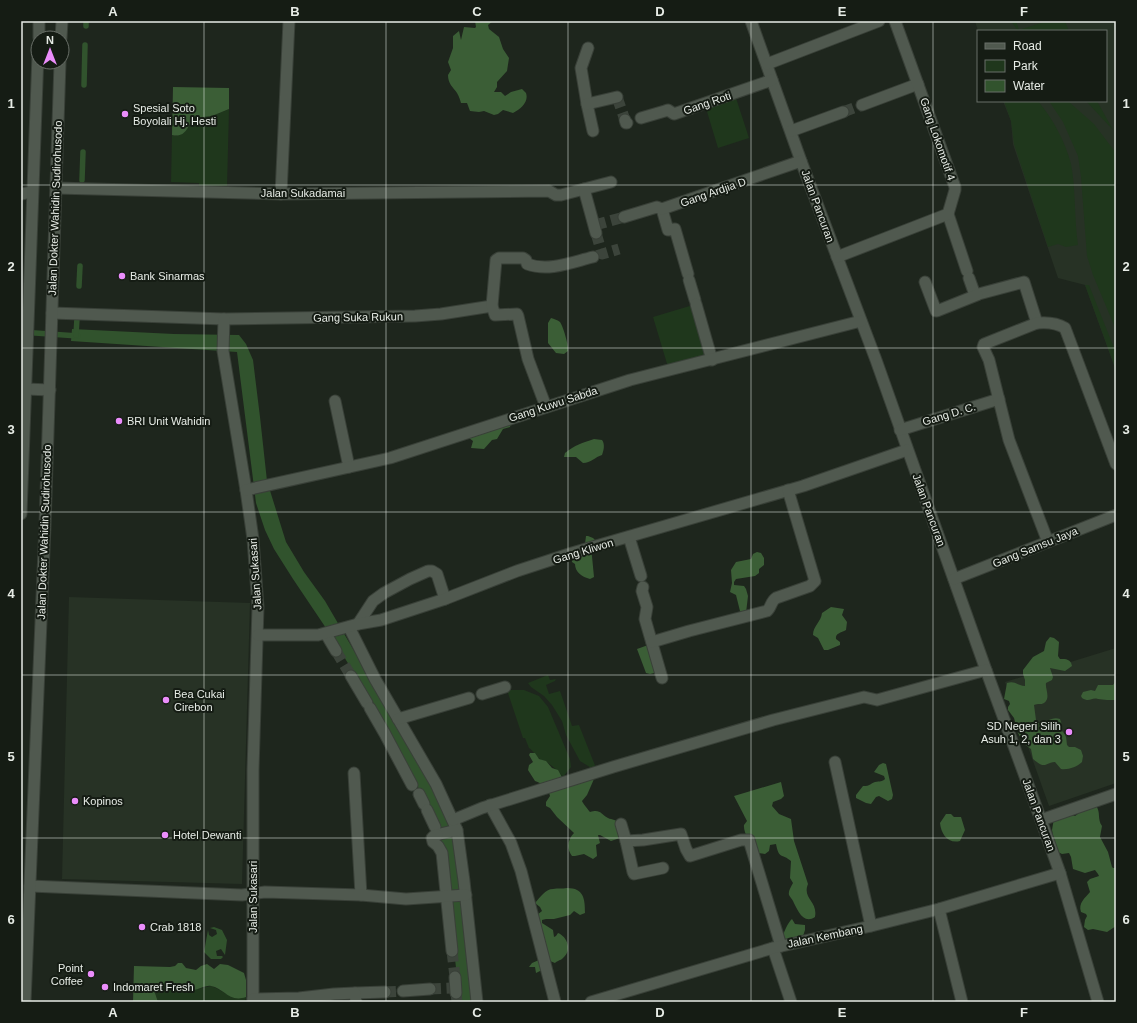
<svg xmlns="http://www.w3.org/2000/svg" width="1137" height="1023" viewBox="0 0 1137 1023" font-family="Arial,sans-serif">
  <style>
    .built { fill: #273225 }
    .green { fill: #1f371c }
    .forest { fill: #3b5e36 }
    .water { fill: #31532d }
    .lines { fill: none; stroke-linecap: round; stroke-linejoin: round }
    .stream { stroke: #31532d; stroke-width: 5.5 }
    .minor-tunnel { stroke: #3c443b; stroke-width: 11; stroke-dasharray: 11 5.5; stroke-linecap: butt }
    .minor-casing { stroke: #394038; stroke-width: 13 }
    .secondary-casing { stroke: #394038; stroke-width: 13 }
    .minor { stroke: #50594f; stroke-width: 11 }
    .secondary { stroke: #50594f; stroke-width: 11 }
    .grid { fill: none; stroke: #e7ece6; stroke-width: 1; stroke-opacity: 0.55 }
    .poi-dot { fill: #eb8dfb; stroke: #151c14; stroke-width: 1.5 }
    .labels { text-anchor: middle; stroke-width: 4; stroke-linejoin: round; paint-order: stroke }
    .street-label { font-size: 11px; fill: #e7ece6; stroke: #151c14 }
    .poi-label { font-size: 11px; fill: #e7ece6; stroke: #151c14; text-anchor: start }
    .neatline { fill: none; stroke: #e7ece6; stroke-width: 1.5 }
    .grid-label { font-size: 13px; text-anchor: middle; font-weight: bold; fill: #e7ece6 }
  </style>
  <rect width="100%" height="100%" fill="#1e261d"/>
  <g class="built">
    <polygon points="975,21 1116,21 1116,371 1085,285 1058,278 1013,144 1011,121 1003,101 1106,101 1106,31 978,31"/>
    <polygon points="69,597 250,603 242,884 62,879"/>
    <polygon points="1116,648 1116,783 1049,806 1005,682"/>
  </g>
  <g class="green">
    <polygon points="1011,21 1016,21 1019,30 1047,21 1065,21 1069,31 1018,31"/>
    <polygon points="735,95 749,138 718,148 705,105"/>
    <path d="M1004 101H1038C1053 119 1065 141 1071 164 1076 190 1074 218 1078 245L1066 247 1058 244 1048 247 1014 144 1011 121Z"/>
    <polygon points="1049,101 1068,101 1094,124 1116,153 1116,330 1093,275 1087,256 1081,177 1078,156 1063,122"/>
    <polygon points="1086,101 1097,101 1113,130"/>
    <polygon points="229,109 227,187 199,186 199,183 171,182 172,135 177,136 189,127 194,118 212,116"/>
    <polygon points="1085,285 1089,285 1116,353 1116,370"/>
    <polygon points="693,305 707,356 668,367 653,317"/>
    <polygon points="548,675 550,680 556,679 555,681 546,685 549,694 560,691 572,726 579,725 596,768 593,769 580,761 566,735 562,721 552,705 544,696 531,687 528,683"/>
    <path d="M507 690H524L539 696 548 707 570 759 571 767 563 777C559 772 552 765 546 762 545 760 542 761 540 759 535 757 534 751 529 748L525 738H523Z"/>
    <path d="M165 986C176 986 179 988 188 989 196 991 203 987 211 986 223 990 233 1001 246 997L245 1002H158L155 993Z"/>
  </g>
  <g class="forest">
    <path d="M475 21H493L488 25 489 29 499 37 503 49 509 58 507 71 497 82V87L494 92H501L505 96 511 92 522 89 526 93C529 102 521 109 513 113L503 110 498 114 494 115 484 111 479 112 470 111 467 103H461C460 100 459 96 457 93 453 87 448 84 448 75L451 70 448 62 453 48V36L459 31 461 40 464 27 475 28 476 27Z"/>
    <path d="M173 87 229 88V109L212 116 194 118C187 127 186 138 172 135Z"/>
    <path d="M551 318C554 319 558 320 560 322 563 326 569 346 568 351L564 354 556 353 548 343V323Z"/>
    <polygon points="511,423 510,427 503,429 497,439 492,440 484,449 471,448 473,441 469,438"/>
    <path d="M594 439 602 440C605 444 604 450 602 455 595 457 591 463 583 463L576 457H564L565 453C575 445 582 443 594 439Z"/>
    <path d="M586 536H588L593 538 596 541 591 546 594 577 590 579C582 577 575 572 575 564L572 562C572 553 577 549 585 544Z"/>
    <polygon points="757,552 761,553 764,558 764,565 759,569 759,573 755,576 736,579 734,582 734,585 744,586 746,589 748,596 746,613 741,615 736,595 730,592 732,583 731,570 736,562 751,559 753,554"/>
    <path d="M831 607 844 609 842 615 847 622 846 630C841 633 835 633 836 639L840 642V645L828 650H824L818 638 813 635C813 626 821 622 822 613Z"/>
    <path d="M1050 637 1054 638 1059 642 1058 656 1060 659C1066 659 1071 659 1072 666L1065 671 1050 668 1053 677 1052 680 1046 683C1045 689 1051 698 1044 703 1041 705 1038 703 1034 705L1036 720 1038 723C1046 724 1051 716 1060 719L1062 725V731C1067 736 1066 738 1067 745L1069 747H1075L1081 750 1083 756 1082 762C1077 767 1068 770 1061 769L1055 762C1044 763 1046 770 1033 759L1031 749 1024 744 1018 733 1014 718 1008 710V707L1010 704 1009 701 1004 699 1007 683C1015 680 1018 686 1025 686V680L1023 674V670L1033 657 1044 651 1046 642Z"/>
    <polygon points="651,644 659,672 650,674 646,673 637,649"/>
    <path d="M1116 681V700C1110 700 1104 700 1098 699 1091 697 1090 703 1082 698L1081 696 1083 692 1091 690 1095 691 1098 685H1113Z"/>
    <path d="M530 753H535L539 759 546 761 552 768 558 770 563 779 570 778C577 769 587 771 594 779L587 795 582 801C582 802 589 811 590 812 601 809 600 814 608 818 612 820 617 819 619 824 620 828 620 834 620 838L611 841 600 835H598L600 843 596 845 597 856 593 859 584 854 575 856H572C566 848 568 839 574 833L557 817 550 808 546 806V802L550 796C549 789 542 783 535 781L528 770 529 765 533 762 529 755Z"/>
    <path d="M883 763 886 764 893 795 892 799 888 801 879 796 876 797 871 804 866 803 856 798V795L863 786C871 786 869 784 875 782 880 781 882 782 885 779L884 776 874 772 879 765Z"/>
    <path d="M781 782 784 796 781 799 773 802 772 806 779 814 791 819 794 841 808 884C802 899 818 901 815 917 803 925 797 909 793 901 792 899 790 897 789 895 788 891 791 887 793 883L790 878 791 861C782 853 779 860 776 844L770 845 769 851 765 854C762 853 759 854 756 851 751 846 743 832 744 825L747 821 734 796Z"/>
    <path d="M1096 806C1101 812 1097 819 1102 826L1100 837 1108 852 1112 867 1113 868H1116V926L1107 932 1093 929 1088 930 1084 927 1085 920 1087 916 1086 914 1081 912C1078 903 1085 898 1090 892L1087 882 1090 879 1099 876 1098 874 1095 870 1085 873 1073 869 1071 857 1069 853 1062 854 1056 851 1052 830 1054 818 1068 814 1075 816 1082 811Z"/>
    <path d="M946 814H951L954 817H961L965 830 960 841C948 844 941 834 940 823Z"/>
    <path d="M567 888C584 888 585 899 585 913L580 915 574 911 570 915 554 919H546L542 920V923L553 930 554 937 556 936 558 933C568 937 572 951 563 958 560 961 558 960 555 963L550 961 545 971H540L536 973 535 967H529L532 963 539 960 537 915 542 911 540 907 535 903C540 897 546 889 553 889 558 888 562 889 567 888Z"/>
    <path d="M792 919 795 924 805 925V930L803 936 785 940 782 939C783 934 788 922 792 919Z"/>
    <path d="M178 963H182L186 968 196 970 201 966 207 964 214 969 220 964 228 965 244 973 246 980V997C229 1003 224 988 211 986 205 985 199 990 193 990 179 991 168 978 155 993L158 1002H133L134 966 170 967 175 966Z"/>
  </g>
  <g class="water">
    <polygon points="72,329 174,334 239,335 246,344 253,360 260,417 267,481 286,542 304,572 325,601 423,769 454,835 473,1002 460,1002 441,839 425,800 363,688 332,637 293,579 274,549 265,530 256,503 237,352 71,341"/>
    <polygon points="214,927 222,930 227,940 225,955 221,949 216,951 217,956 222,956 223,957 221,959 211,959 204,952 208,930 209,935 212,937 217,934 216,930 210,928"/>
  </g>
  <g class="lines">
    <g class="stream">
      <polyline points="86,26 86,21"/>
      <polyline points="84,85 85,45"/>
      <polyline points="82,180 83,152"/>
      <polyline points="79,286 80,266"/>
      <polyline points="21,332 78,336"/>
      <polyline points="76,335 77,318"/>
    </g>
    <g class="minor-tunnel">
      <polyline points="617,97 625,120"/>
      <polyline points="843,112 862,105"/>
      <polyline points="595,225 624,217"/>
      <polyline points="596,233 602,254 619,249"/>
      <polyline points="336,651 351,676"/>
      <polyline points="452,951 455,977"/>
      <polyline points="430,989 451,988"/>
      <polyline points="385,992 403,991"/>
      <polyline points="456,993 457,1002"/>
    </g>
    <g class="minor-casing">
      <g id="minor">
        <polyline points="751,21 801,161 876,360 986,670 1041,820 1060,873 1098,1002"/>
        <polyline points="588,48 581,68 587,104 593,131"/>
        <polyline points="767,64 879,21"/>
        <polyline points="587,104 617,97"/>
        <polyline points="862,105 918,84"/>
        <polyline points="641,118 665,111 668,110 674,114 772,80"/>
        <polyline points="625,120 626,123 627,123"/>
        <polyline points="791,131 843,112"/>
        <polyline points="56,188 281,194 549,191 556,195 561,195 611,182"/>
        <polyline points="584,189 596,233"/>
        <polyline points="21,194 32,192"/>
        <polyline points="281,194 289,21"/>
        <polyline points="662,209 668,230 675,229 688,274"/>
        <polyline points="948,214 967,271"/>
        <polyline points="624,217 657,207 662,209 801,161"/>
        <polyline points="837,257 948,214 955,190 955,187 895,21"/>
        <polyline points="969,278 975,295 1024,282 1037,323"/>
        <polyline points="689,280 695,300"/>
        <polyline points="925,282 936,311 937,311 977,295"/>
        <polyline points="696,304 712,360"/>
        <polyline points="52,313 224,319 415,316 441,314 492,306"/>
        <polyline points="224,319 223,351 246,490 253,539 258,607 253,770 253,1002"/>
        <polyline points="335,401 349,467"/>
        <path d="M546 407 528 359 518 316 517 314 495 315 492 306 496 260 499 258H523L526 260 527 264C549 272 572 262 593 257"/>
        <polyline points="900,430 999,399"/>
        <polyline points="246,490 390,458 630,380 861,321"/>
        <polyline points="629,537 641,576"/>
        <path d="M1048 542 1009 440 989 360 983 347 984 344 1037 323C1047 322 1057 323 1065 328L1116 464"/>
        <polyline points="954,579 1116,515"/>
        <polyline points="643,587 642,591 647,607 645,619 662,678"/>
        <polyline points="358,624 373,601 384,593 410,579 428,571 432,571 437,574 445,599"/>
        <polyline points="349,627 375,679 436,784 457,830 464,881 477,1002"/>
        <polyline points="326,634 336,651"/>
        <polyline points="258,635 318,635 358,624 381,620 445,599 517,571 572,553 803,486 907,450"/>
        <path d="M652 642 689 631 767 611C771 608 771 601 776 598L810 586 815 581 788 490"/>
        <polyline points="351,676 367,703"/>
        <polyline points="482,694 505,687"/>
        <polyline points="370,708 385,734 412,785"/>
        <polyline points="398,719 469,698"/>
        <polyline points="835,762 871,926"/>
        <polyline points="354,773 361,895"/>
        <polyline points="419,794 424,804"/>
        <polyline points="490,805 511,843 521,871 555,1002"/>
        <polyline points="427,810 435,827"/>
        <polyline points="453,820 482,808 613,767 773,720 860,698 864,697 877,700 986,670"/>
        <polyline points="1041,820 1116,794"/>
        <polyline points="621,824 626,841 643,840 681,834 686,849 690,856 741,840 749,840 781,946"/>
        <polyline points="436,835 457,830"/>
        <polyline points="437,835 434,836 432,838 433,842 438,846 442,853 452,951"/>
        <polyline points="626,841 633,872"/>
        <polyline points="634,874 663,868"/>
        <polyline points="30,886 242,895 265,892 361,895 406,899 466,895"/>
        <polyline points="939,909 962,1002"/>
        <polyline points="773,948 791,1002"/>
        <polyline points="455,977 456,993"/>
        <polyline points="403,991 430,989"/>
        <polyline points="355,993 385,992"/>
        <polyline points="253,999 299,998 334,994 355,993 356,1002"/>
        <polyline points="591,1002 773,948 871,926 939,909 1060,873"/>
      </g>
    </g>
    <g class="secondary-casing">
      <g id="secondary">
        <polyline points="39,38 39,21"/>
        <polyline points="61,38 62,21"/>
        <polyline points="26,389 50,390"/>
        <polyline points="21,514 38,54"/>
        <polyline points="25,1002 45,526 60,62"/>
      </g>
    </g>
    <use href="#minor" class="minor"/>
    <use href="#secondary" class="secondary"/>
  </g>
  <path class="grid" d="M204 21V1002M386 21V1002M568 21V1002M751 21V1002M933 21V1002M21 185H1116M21 348H1116M21 512H1116M21 675H1116M21 838H1116"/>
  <g class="poi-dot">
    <circle cx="125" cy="114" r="4"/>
    <circle cx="122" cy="276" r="4"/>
    <circle cx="119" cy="421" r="4"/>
    <circle cx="166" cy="700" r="4"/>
    <circle cx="1069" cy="732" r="4"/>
    <circle cx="75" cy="801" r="4"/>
    <circle cx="165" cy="835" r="4"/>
    <circle cx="142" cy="927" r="4"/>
    <circle cx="91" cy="974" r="4"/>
    <circle cx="105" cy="987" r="4"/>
  </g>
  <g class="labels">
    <g class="street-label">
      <text transform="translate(707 103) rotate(-19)" y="4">Gang Roti</text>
      <text transform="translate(938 139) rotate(71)" y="4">Gang Lokomotif 4</text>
      <text transform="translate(713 192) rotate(-19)" y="4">Gang Ardjia D</text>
      <text x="303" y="197">Jalan Sukadamai</text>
      <text transform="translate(818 206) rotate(70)" y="4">Jalan Pancuran</text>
      <text transform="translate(55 208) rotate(-88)" y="4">Jalan Dokter Wahidin Sudirohusodo</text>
      <text transform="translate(358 317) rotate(-1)" y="4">Gang Suka Rukun</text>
      <text transform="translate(553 404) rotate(-18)" y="4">Gang Kuwu Sabda</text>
      <text transform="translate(949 414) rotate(-17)" y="4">Gang D. C.</text>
      <text transform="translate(929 510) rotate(70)" y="4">Jalan Pancuran</text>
      <text transform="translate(44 532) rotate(-88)" y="4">Jalan Dokter Wahidin Sudirohusodo</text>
      <text transform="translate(1035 547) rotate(-22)" y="4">Gang Samsu Jaya</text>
      <text transform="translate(583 551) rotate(-17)" y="4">Gang Kliwon</text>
      <text transform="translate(255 574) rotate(-94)" y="4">Jalan Sukasari</text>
      <text transform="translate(1039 815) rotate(70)" y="4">Jalan Pancuran</text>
      <text transform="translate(253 897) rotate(-90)" y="4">Jalan Sukasari</text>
      <text transform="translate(825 936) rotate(-12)" y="4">Jalan Kembang</text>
    </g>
    <g class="poi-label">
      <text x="133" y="112">Spesial Soto<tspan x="133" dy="13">Boyolali Hj. Hesti</tspan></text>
      <text x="130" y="280">Bank Sinarmas</text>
      <text x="127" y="425">BRI Unit Wahidin</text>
      <text x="174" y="698">Bea Cukai<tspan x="174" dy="13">Cirebon</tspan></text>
      <text x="1061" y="730" text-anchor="end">SD Negeri Silih<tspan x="1061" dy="13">Asuh 1, 2, dan 3</tspan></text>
      <text x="83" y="805">Kopinos</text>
      <text x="173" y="839">Hotel Dewanti</text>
      <text x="150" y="931">Crab 1818</text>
      <text x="83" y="972" text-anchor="end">Point<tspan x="83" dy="13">Coffee</tspan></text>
      <text x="113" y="991">Indomaret Fresh</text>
    </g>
  </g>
  <rect width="1137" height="1023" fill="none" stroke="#151c14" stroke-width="44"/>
  <rect x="977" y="30" width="130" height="72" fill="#151c14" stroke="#696f68"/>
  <rect x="985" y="43" width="20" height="6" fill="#50594f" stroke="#696f68"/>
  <text x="1013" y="50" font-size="12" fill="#e7ece6">Road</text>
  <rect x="985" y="60" width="20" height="12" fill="#1f371c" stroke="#696f68"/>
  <text x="1013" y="70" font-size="12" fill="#e7ece6">Park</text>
  <rect x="985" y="80" width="20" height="12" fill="#31532d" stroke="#696f68"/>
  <text x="1013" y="90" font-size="12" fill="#e7ece6">Water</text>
  <g transform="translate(50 50)"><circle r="19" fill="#151c14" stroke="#696f68"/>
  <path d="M0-3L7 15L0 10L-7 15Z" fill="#eb8dfb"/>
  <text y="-6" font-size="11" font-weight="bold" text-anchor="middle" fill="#e7ece6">N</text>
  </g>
  <rect x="22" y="22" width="1093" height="979" class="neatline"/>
  <g class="grid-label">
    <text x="113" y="16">A</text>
    <text x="295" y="16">B</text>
    <text x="477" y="16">C</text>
    <text x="660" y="16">D</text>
    <text x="842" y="16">E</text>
    <text x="1024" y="16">F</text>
    <text x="11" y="108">1</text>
    <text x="1126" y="108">1</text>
    <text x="11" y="271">2</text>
    <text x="1126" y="271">2</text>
    <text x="11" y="434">3</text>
    <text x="1126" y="434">3</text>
    <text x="11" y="598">4</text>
    <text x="1126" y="598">4</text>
    <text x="11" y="761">5</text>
    <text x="1126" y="761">5</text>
    <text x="11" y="924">6</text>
    <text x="1126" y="924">6</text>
    <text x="113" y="1017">A</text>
    <text x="295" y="1017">B</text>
    <text x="477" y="1017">C</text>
    <text x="660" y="1017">D</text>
    <text x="842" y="1017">E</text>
    <text x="1024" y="1017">F</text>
  </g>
</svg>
